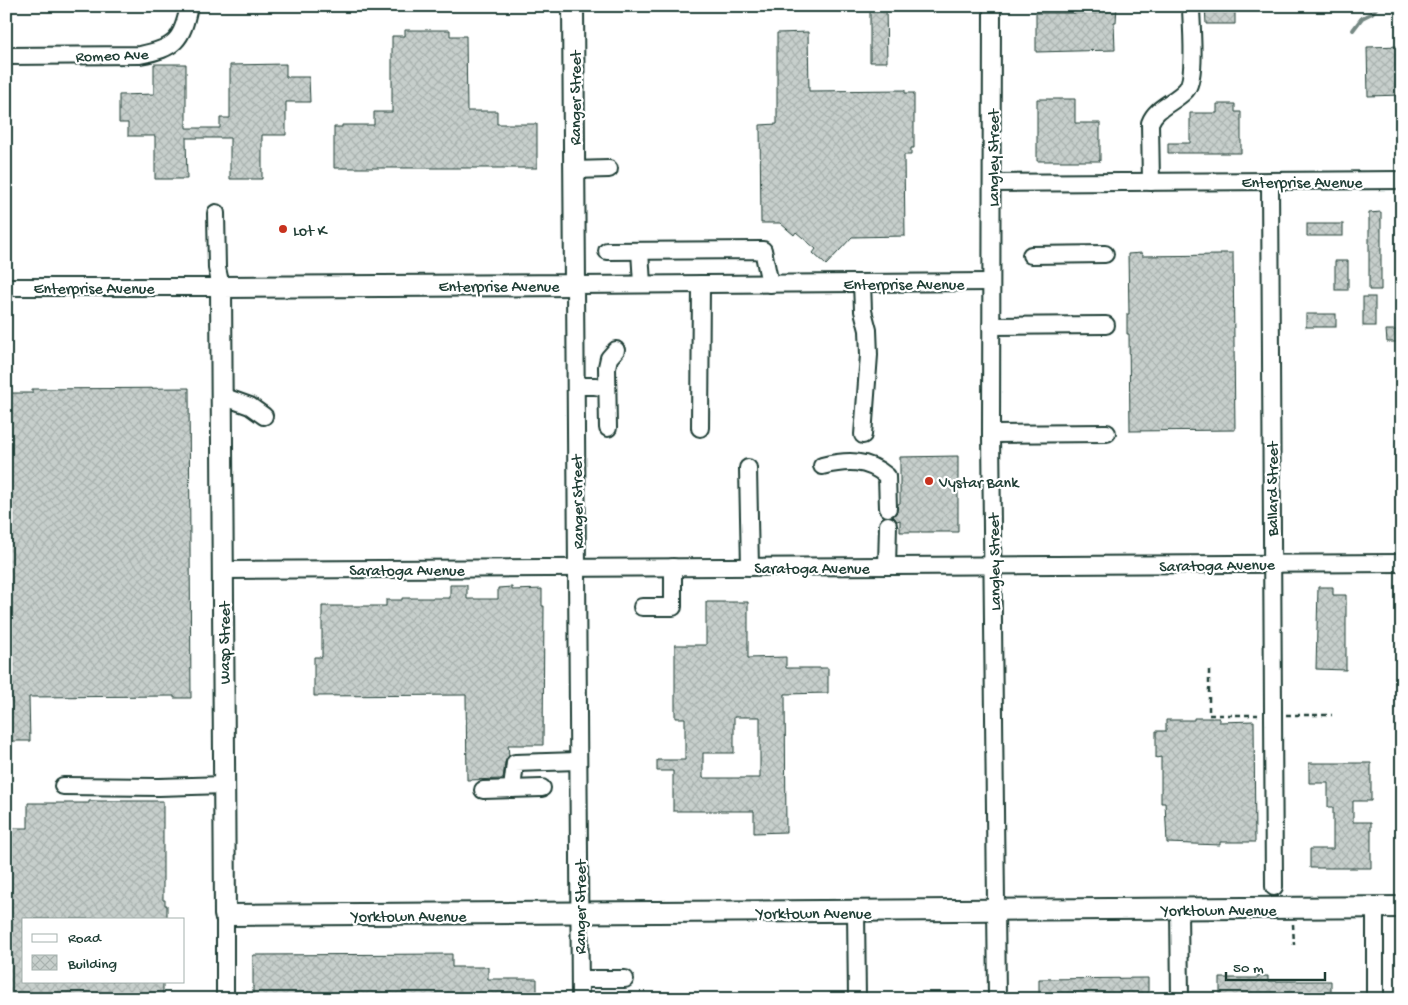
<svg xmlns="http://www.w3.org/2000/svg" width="1408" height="1005" viewBox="0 0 1408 1005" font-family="'Gochi Hand',sans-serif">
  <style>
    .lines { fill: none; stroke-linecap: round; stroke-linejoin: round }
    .stream { stroke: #758883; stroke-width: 4 }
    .building { fill: url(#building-cross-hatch); stroke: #1f3d34; fill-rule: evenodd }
    .minor-casing { stroke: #1f3d34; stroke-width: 20 }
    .major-casing { stroke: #1f3d34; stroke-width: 24 }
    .path { stroke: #1f3d34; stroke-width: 2.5; stroke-dasharray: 5 4; stroke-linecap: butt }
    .minor { stroke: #fff; stroke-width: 16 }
    .major { stroke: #fff; stroke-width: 20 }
    .poi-dot { fill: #c8321e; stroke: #fff; stroke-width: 2 }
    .labels { text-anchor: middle; stroke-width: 4.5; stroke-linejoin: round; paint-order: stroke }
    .street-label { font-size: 16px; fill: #1f3d34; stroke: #fff }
    .poi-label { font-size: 16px; fill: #1f3d34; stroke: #fff; text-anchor: start }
  </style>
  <defs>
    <pattern id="building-cross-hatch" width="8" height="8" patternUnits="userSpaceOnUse" patternTransform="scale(1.25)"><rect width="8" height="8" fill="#c7cfcc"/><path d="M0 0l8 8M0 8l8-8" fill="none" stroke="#aab3b0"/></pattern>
  </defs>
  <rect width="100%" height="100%" fill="#fff"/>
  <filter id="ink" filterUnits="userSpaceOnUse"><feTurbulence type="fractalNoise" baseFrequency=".02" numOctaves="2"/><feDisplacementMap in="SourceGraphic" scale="10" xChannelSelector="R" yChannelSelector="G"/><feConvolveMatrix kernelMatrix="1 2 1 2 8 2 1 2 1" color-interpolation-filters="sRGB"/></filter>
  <g filter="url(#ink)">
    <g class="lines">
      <polyline class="stream" points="1353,30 1362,18 1372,13 1378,6"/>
    </g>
    <g class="building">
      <polygon points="870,6 886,6 887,62 870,62"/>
      <polygon points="1100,6 1117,6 1116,22 1114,22 1115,50 1036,52 1036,13 1100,13"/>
      <polygon points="1205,6 1235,6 1235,24 1206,24"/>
      <polygon points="405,30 450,30 450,36 466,36 467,111 497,111 497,124 537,124 537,168 334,168 334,127 342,127 342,125 374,125 374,112 392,112 392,36 405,36"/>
      <polygon points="808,32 809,91 905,90 905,93 914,93 914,148 911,148 911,155 904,155 905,236 852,237 826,265 813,253 816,249 796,232 794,235 780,223 761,223 760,125 777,124 777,33"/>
      <polygon points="1402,46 1402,95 1368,96 1367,47"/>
      <polygon points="154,64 186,64 186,128 220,128 220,118 230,118 230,65 286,64 286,77 309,77 310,102 286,102 286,135 262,135 262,179 230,179 230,138 186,138 187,179 155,179 155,136 128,136 128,123 119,123 119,95 154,94"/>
      <polygon points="1037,99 1075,99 1075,123 1100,123 1100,161 1037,161"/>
      <polygon points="1217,104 1235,104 1235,112 1241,112 1241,153 1168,153 1168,143 1190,143 1190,113 1217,113"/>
      <polygon points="1381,212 1381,290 1369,290 1369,213"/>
      <rect x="1307" y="224" width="36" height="12"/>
      <polygon points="1142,253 1142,256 1220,255 1220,253 1233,253 1235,430 1130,431 1129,334 1127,334 1127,314 1129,314 1128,254"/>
      <rect x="1335" y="261" width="13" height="29"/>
      <rect x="1363" y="297" width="12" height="29"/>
      <rect x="1306" y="314" width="30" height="13"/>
      <polygon points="1386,330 1402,330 1402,342 1387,342"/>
      <polygon points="189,388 191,698 174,698 174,696 29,697 30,741 6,741 6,393 32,393 32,389"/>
      <polygon points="958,456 958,532 900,532 900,520 897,521 893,516 897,512 898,504 900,503 900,457"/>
      <polygon points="450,585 467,585 467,599 498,599 498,588 512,587 512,590 542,589 542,606 544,606 543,745 508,745 509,756 505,762 503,779 467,780 466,695 314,696 314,657 322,657 322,606 386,606 386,600 402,600 402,598 450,598"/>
      <polygon points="1318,587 1333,587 1333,595 1346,595 1346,670 1316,669"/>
      <path d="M706 602H748V658L786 657V668H828V693L785 694 786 832 754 833V811H673V771H657V760H685V718H675V645H706ZM734 717H760V778H703V753H734Z"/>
      <polygon points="1194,718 1219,718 1219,722 1254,721 1255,842 1220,842 1220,845 1167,843 1165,803 1161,803 1161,757 1156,758 1156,731 1166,731 1166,720 1194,720"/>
      <polygon points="1309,763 1371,763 1371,801 1353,801 1353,822 1371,822 1371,868 1310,868 1310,849 1333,849 1333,807 1328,807 1328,783 1309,783"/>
      <polygon points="89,801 163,801 163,900 165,900 165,905 167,905 167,919 24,919 24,981 163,981 163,996 107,996 107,999 6,999 6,828 28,828 28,803 89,803"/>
      <polygon points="452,954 452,967 488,967 488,979 537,979 537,999 253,999 253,955"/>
      <polygon points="1258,976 1268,976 1268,981 1331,981 1331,999 1220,999 1220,978 1258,978"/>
      <polygon points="1148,978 1148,999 1039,999 1039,979"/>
    </g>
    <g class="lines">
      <g class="minor-casing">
        <g id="minor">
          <polyline points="992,6 991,434 997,999"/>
          <path d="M6 56 140 55C175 48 182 41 189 6"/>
          <polyline points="573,170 609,169"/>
          <polyline points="1270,181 1274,887"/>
          <path d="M1151 182 1150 123C1156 107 1174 103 1186 90 1197 78 1191 24 1191 6"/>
          <polyline points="992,183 1402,180"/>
          <polyline points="607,251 763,250 770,284"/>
          <polyline points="640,251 642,284"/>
          <polyline points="1031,255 1105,254"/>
          <polyline points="862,283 863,311 868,330 869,355 863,435"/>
          <polyline points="6,287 221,287 217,268 216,213"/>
          <polyline points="991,326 1106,325"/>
          <polyline points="576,386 595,386 607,388"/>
          <polyline points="222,396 250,406 264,416"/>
          <polyline points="608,428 607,367 609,358 616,350"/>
          <polyline points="700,428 701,284"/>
          <polyline points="991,434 1107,433"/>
          <path d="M822 466C847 460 867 459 887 476L888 508"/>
          <polyline points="748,468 750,567"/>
          <polyline points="887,566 888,525"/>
          <polyline points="223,570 1402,563"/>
          <polyline points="642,607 673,607 673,567"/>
          <polyline points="63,786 159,787 225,785"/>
          <polyline points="512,789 515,763 578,761"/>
          <polyline points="483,790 542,788"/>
          <polyline points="1375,908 1375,999"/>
          <polyline points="1179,909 1180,999"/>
          <polyline points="856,911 857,999"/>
          <polyline points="580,979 625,979"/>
          <polyline points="225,999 225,915"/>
          <polyline points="580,999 575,285 991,282"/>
        </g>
      </g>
      <g class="major-casing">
        <polyline id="major" points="573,6 575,285 221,287 225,915 1402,907"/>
      </g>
      <g class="path">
        <polyline points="1209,670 1209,715 1258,715"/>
        <polyline points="1286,715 1332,715"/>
        <polyline points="1293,924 1294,945"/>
      </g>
      <use href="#minor" class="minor"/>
      <use href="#major" class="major"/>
    </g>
  </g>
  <g class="poi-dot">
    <circle cx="283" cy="229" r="5"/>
    <circle cx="929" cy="481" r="5"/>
  </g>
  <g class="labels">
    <g class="street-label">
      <text transform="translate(112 54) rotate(-2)" y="6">Romeo Ave</text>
      <text transform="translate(574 98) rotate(-90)" y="6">Ranger Street</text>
      <text transform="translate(992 158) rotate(-90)" y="6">Langley Street</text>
      <text x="1302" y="187">Enterprise Avenue</text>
      <text x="904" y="289">Enterprise Avenue</text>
      <text x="499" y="291">Enterprise Avenue</text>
      <text x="94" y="293">Enterprise Avenue</text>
      <text transform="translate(1271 489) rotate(-90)" y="6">Ballard Street</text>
      <text transform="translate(576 502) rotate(-91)" y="6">Ranger Street</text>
      <text transform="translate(993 562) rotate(-91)" y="6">Langley Street</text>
      <text transform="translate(1217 564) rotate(-1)" y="6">Saratoga Avenue</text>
      <text x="812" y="573">Saratoga Avenue</text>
      <text x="407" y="575">Saratoga Avenue</text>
      <text transform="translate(223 643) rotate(-90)" y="6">Wasp Street</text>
      <text transform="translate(579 907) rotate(-90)" y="6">Ranger Street</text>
      <text x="1219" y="915">Yorktown Avenue</text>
      <text x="814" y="918">Yorktown Avenue</text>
      <text x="409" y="921">Yorktown Avenue</text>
    </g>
    <g class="poi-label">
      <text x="293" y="235">Lot K</text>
      <text x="939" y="487">Vystar Bank</text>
    </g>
  </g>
  <rect width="1408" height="1005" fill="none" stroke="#fff" stroke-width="25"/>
  <rect x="12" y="12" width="1383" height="980" fill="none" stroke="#1f3d34" stroke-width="2" filter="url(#ink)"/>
  <rect x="22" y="918" width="162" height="65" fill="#ffffff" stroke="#a5b1ae"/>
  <rect x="32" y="934" width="25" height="8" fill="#ffffff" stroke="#a5b1ae"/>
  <text x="68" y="942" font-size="15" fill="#1f3d34">Road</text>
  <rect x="32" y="955" width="25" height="15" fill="url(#building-cross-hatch)" stroke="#a5b1ae"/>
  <text x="68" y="968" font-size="15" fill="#1f3d34">Building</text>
  <path d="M1226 972v8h99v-8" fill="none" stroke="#1f3d34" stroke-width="2.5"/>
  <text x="1233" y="972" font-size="15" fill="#1f3d34" stroke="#ffffff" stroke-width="4" paint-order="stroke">50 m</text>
</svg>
